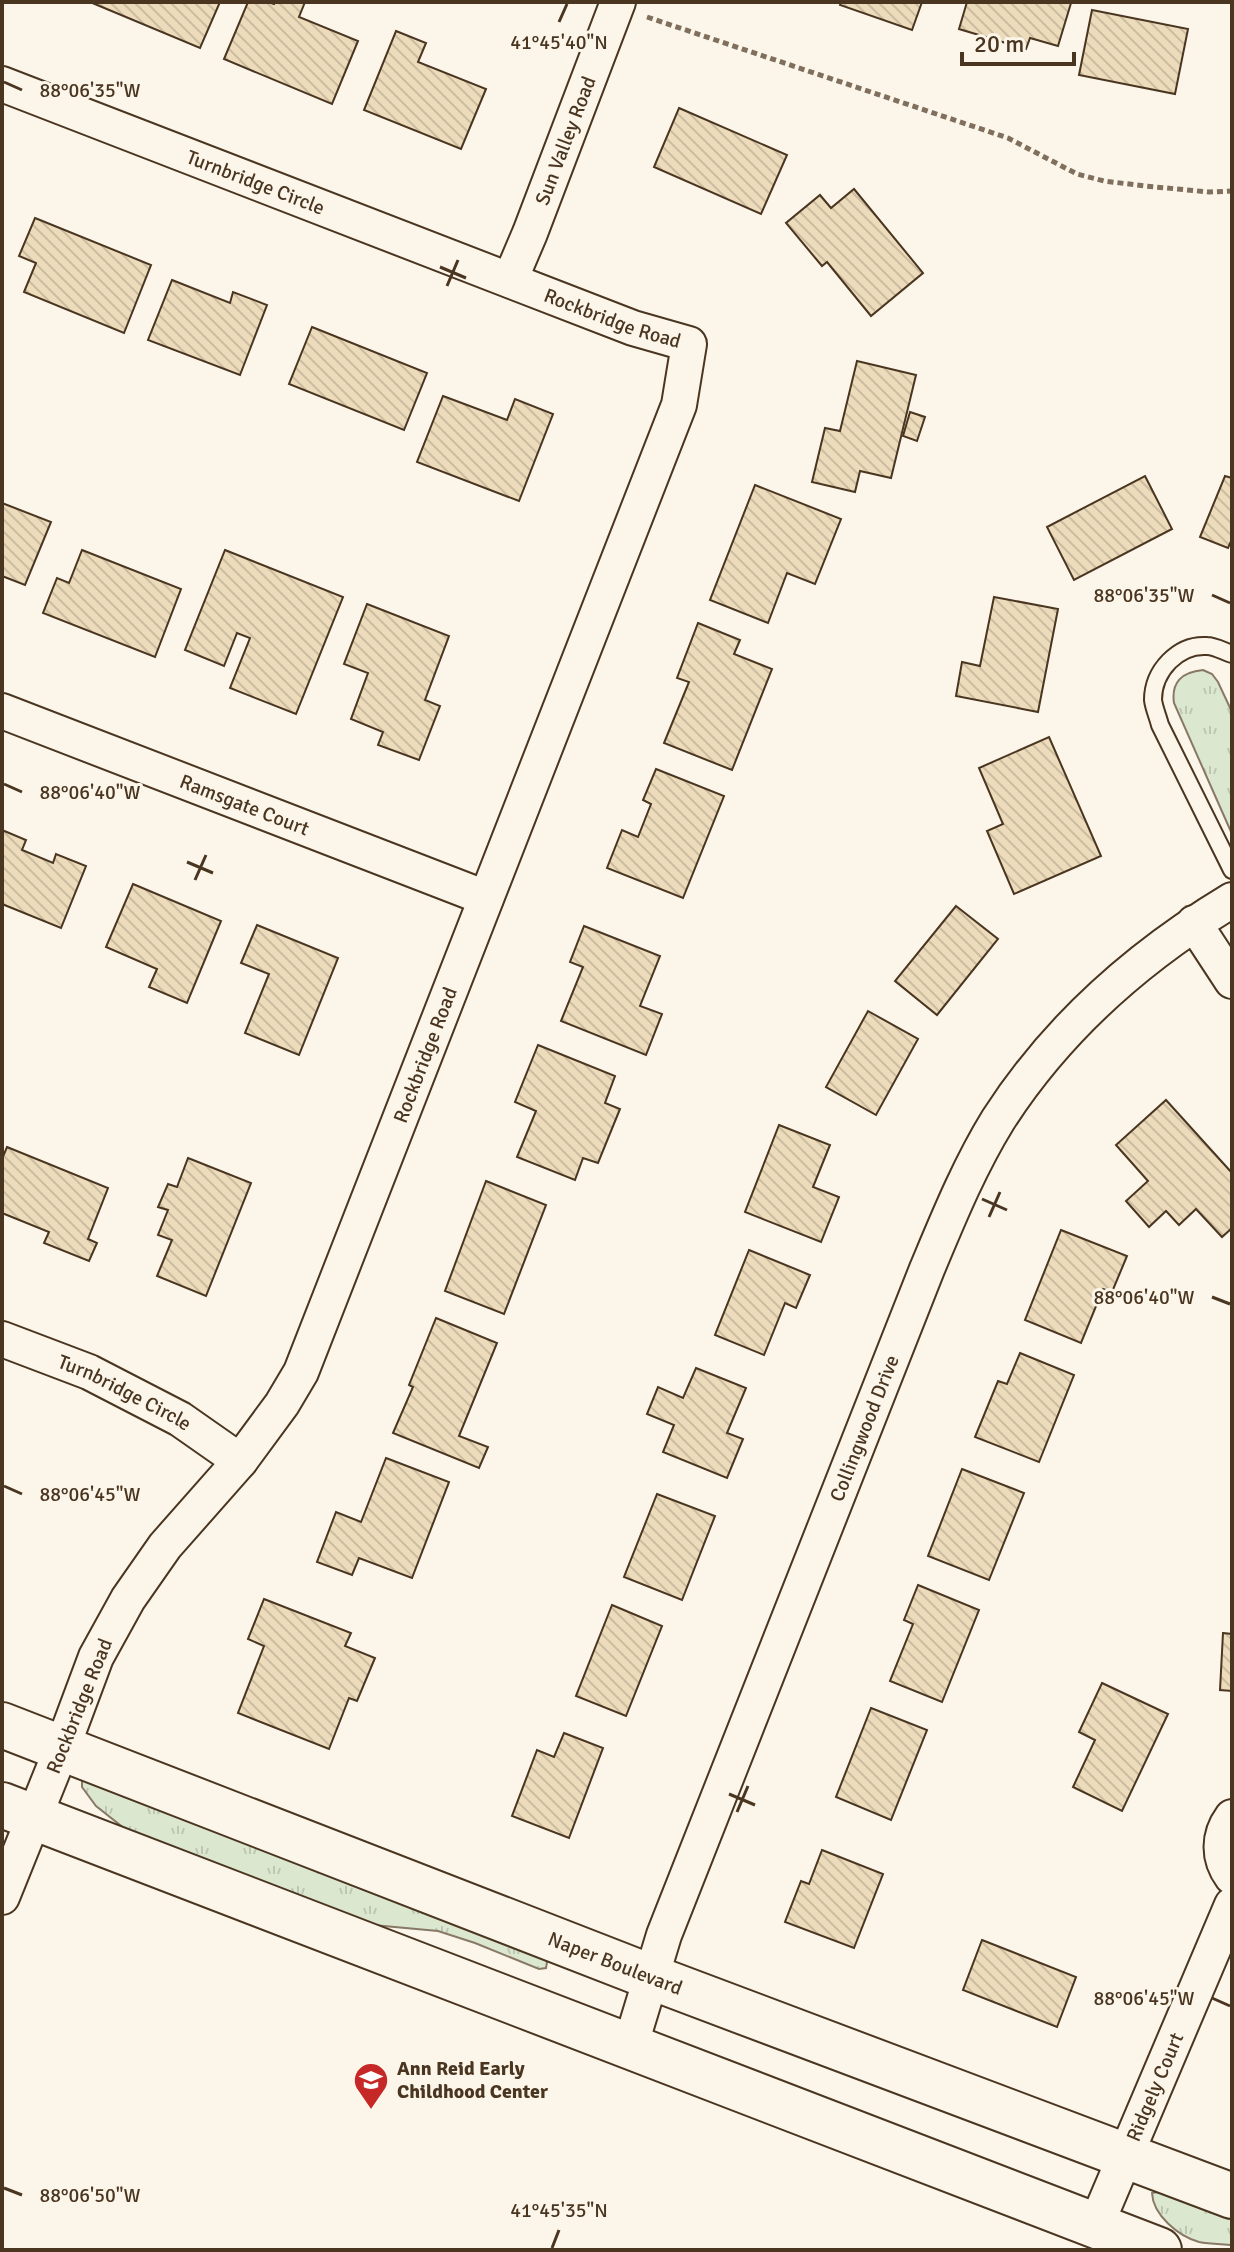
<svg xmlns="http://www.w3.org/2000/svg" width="1234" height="2252" viewBox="0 0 1234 2252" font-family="Signika,sans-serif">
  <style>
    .grass { fill: url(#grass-tufts); stroke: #887966; stroke-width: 2 }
    .building { fill: url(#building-back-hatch); stroke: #4a3520; stroke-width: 2 }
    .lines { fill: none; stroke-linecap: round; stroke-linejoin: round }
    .service-casing { stroke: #4a3520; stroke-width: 20 }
    .minor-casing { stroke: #4a3520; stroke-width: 38 }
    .secondary-casing { stroke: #4a3520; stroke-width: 48 }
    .path { stroke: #7f6f5c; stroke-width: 5; stroke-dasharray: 6 4; stroke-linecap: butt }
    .service { stroke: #fbf6e9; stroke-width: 16 }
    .minor { stroke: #fbf6e9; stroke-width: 34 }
    .secondary { stroke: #fbf6e9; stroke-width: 44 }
    .ticks { fill: none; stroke: #4a3520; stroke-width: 3 }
    .labels { text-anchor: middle; stroke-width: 6; stroke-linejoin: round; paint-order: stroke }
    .street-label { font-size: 20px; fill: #4a3520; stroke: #fbf6e9 }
    .poi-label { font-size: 20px; font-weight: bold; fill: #4a3520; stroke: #fbf6e9; text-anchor: start }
    .ticks-label { font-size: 20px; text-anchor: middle; fill: #4a3520; stroke: #fbf6e9; stroke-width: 6; stroke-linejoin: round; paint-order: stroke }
  </style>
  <defs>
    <pattern id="grass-tufts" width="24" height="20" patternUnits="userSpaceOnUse" patternTransform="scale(2)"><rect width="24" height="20" fill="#dce7d0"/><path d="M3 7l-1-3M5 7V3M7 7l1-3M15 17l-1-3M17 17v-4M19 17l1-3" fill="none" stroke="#bec7b2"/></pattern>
    <pattern id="building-back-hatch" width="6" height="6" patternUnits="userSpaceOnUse" patternTransform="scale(2)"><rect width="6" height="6" fill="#ecdcbc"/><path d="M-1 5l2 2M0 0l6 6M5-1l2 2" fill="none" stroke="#ccbda1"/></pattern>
  </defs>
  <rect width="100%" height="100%" fill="#fbf6e9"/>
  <g class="grass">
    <path d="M1203 670 1212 674 1218 682 1232 712V834L1174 703C1171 682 1182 672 1203 670Z"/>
    <polygon points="82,1781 89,1781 544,1957 547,1962 546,1968 539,1969 475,1943 438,1931 373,1925 129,1832 96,1806 82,1787"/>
    <path d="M1158 2192 1232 2219V2245C1221 2244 1210 2244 1199 2242 1178 2236 1153 2215 1152 2193Z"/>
  </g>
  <g class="building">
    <polygon points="90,2 220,2 200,48"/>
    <polygon points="248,2 268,2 274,4 275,2 305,2 299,17 358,41 332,104 224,59"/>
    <polygon points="841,2 922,2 912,30 840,5"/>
    <polygon points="967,2 1069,2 1071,3 1058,46 1030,38 1026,49 959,29"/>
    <polygon points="1092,10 1188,29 1175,94 1079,75"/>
    <polygon points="396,31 426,43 418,62 486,89 461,149 364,110"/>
    <polygon points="679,108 787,155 761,214 654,167"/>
    <polygon points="854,189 923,273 871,316 827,262 822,266 786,223 820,195 831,208"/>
    <polygon points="35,218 151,265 124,333 24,292 36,263 19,256"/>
    <polygon points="172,280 230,303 233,292 267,305 240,375 148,340"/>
    <polygon points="312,327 427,373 404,430 289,384"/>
    <polygon points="857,361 916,375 891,478 860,471 855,492 812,482 825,428 840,431"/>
    <polygon points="443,396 507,420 515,399 553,414 519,501 417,462"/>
    <polygon points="910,412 925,417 917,441 903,436"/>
    <polygon points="1145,476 1172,529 1074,580 1047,527"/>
    <polygon points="1225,476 1232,478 1232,539 1228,548 1200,537"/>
    <polygon points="755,485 841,519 815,584 787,573 768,623 710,600"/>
    <polygon points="2,503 51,522 25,585 2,576"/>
    <polygon points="82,550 181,589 155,657 43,613 57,578 69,583"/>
    <polygon points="225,550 343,597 296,714 230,688 250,638 237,633 224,666 185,650"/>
    <polygon points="994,597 1058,609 1038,712 956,696 962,662 980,666"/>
    <polygon points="367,604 449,636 425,700 440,706 419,760 378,745 383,732 351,719 368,673 344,664"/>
    <polygon points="698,623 740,640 734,654 772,669 732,770 664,743 689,682 677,678"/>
    <polygon points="1049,737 1101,856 1014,894 987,831 1003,824 979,768"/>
    <polygon points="656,769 724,796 683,898 607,868 622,830 638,837 651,804 643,800"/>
    <polygon points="2,830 26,840 22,850 53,863 56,854 86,866 61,928 2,904"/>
    <polygon points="133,884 221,921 187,1003 149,987 157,969 106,947"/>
    <polygon points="956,906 998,939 937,1015 895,981"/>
    <polygon points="257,925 338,958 299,1055 245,1033 269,974 241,963"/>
    <polygon points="584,926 660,956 640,1006 662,1014 646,1055 561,1021 583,967 570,962"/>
    <polygon points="868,1011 918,1039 876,1115 826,1087"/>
    <polygon points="538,1045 615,1076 605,1103 620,1109 598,1163 583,1158 575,1180 517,1157 536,1111 515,1102"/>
    <polygon points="1166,1100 1232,1173 1232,1228 1222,1237 1196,1209 1179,1225 1166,1211 1149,1227 1126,1201 1148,1181 1116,1145"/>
    <polygon points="779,1125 830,1145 813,1187 839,1197 821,1242 745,1212"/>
    <polygon points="7,1147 108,1188 88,1239 97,1243 89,1261 44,1243 49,1232 2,1213 2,1159"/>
    <polygon points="188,1158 251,1183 206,1296 157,1276 172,1240 158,1235 168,1210 158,1207 168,1184 177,1187"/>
    <polygon points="486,1181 546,1205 504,1314 445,1291"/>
    <polygon points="1061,1230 1127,1256 1112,1292 1103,1289 1081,1343 1025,1320"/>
    <polygon points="749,1250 810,1275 796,1308 785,1303 764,1355 715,1335"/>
    <polygon points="436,1318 497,1343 459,1436 488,1447 479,1468 393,1433 413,1387 409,1385"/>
    <polygon points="1020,1353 1074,1375 1039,1462 975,1437 998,1381 1007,1384"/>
    <polygon points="696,1368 746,1388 727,1433 743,1439 727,1478 663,1452 674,1425 647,1414 658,1387 683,1398"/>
    <polygon points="386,1458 449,1482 412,1578 359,1558 352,1575 317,1562 336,1512 361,1522"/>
    <polygon points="962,1469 1024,1493 989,1580 928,1556"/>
    <polygon points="657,1494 715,1516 682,1600 624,1577"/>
    <polygon points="918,1585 979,1610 942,1702 890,1681 913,1624 904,1620"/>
    <polygon points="264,1599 351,1633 345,1646 375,1658 357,1701 349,1698 329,1749 238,1713 264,1646 248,1639"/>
    <polygon points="612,1605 662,1626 626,1716 576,1696"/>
    <polygon points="1223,1633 1232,1634 1232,1691 1220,1690"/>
    <polygon points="1102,1683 1168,1714 1122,1811 1073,1787 1095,1740 1079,1732"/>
    <polygon points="871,1708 927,1730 891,1820 836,1797"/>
    <polygon points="564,1733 603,1748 569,1838 512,1816 537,1750 554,1757"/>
    <polygon points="822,1850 883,1874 854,1948 785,1922 801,1881 809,1884"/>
    <polygon points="982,1940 1076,1977 1057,2027 963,1990"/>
  </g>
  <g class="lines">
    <g class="service-casing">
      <path id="service" d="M1232 654C1225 652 1215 646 1207 646 1178 644 1153 671 1153 700 1154 708 1158 717 1160 725L1232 870"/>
    </g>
    <g class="minor-casing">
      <g id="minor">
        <path id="s1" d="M2 84 633 328 689 344 679 405 301 1372 282 1404 240 1461 165 1546 128 1599 96 1657 62 1748 2 1897"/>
        <path id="s2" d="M510 280 530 233 618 2"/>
        <path id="s3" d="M2 711 486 898"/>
        <polyline points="1194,923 1232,981"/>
        <path id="s4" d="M2 1339 89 1372 180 1419 240 1461"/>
        <path d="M1232 1817C1218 1836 1218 1858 1232 1877"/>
        <path id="s5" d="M630 2047 664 1935 927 1269C948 1219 969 1167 998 1120 1057 1028 1139 956 1232 900"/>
        <path id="s6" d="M1096 2225 1232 1905"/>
      </g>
    </g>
    <g class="secondary-casing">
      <g id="secondary">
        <path id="s7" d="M2 1725 651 1977 1232 2196"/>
        <polyline points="2,1805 1159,2250"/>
      </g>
    </g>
    <polyline class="path" points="647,17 1008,138 1077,174 1104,181 1145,186 1209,192 1232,191"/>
    <use href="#service" class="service"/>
    <use href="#minor" class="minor"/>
    <use href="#secondary" class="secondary"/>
  </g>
  <path class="ticks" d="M559 22 567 4M4 82 22 90M440 267 466 278M447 286 458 260M1212 595 1230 603M4 784 22 792M187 862 213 873M195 880 206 855M982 1199 1007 1210M989 1217 1000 1192M1212 1297 1230 1304M4 1486 22 1494M729 1794 755 1805M737 1812 748 1786M1212 1998 1230 2006M4 2188 22 2195M552 2248 559 2230"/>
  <defs>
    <g id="school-pin" transform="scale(1.8)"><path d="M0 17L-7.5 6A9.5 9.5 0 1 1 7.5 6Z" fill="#c62828" stroke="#fbf6e9"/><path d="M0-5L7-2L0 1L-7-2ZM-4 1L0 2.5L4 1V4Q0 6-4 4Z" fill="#fff"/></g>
  </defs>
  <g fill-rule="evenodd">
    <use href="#school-pin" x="371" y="2080"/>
  </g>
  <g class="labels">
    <g class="street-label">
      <text dy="7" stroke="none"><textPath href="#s2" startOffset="150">Sun Valley Road</textPath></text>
      <text dy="7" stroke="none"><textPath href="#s1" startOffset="272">Turnbridge Circle</textPath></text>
      <text dy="7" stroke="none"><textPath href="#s1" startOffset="654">Rockbridge Road</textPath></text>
      <text dy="7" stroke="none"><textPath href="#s3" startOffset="260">Ramsgate Court</textPath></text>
      <text transform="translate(425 1055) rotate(-69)" y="7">Rockbridge Road</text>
      <text dy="7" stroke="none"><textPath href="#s4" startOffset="134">Turnbridge Circle</textPath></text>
      <text dy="7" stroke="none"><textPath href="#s5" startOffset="662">Collingwood Drive</textPath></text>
      <text transform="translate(79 1706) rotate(-68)" y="7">Rockbridge Road</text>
      <text dy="7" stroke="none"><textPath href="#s7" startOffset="658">Naper Boulevard</textPath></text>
      <text dy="7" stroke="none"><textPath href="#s6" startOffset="150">Ridgely Court</textPath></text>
    </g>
    <g class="poi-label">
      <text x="397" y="2075">Ann Reid Early<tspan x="397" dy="23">Childhood Center</tspan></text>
    </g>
  </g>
  <g class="ticks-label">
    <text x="559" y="49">41°45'40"N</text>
    <text x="90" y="97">88°06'35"W</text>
    <text x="1144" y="602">88°06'35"W</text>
    <text x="90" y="799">88°06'40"W</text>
    <text x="1144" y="1304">88°06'40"W</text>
    <text x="90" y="1501">88°06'45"W</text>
    <text x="1144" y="2005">88°06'45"W</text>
    <text x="90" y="2202">88°06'50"W</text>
    <text x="559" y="2217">41°45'35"N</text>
  </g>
  <rect width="1234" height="2252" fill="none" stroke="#4a3520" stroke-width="8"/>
  <path d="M962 52v12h112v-12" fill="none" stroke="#4a3520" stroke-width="4"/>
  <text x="974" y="52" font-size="24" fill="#4a3520" stroke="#fbf6e9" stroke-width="6" paint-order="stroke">20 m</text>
</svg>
